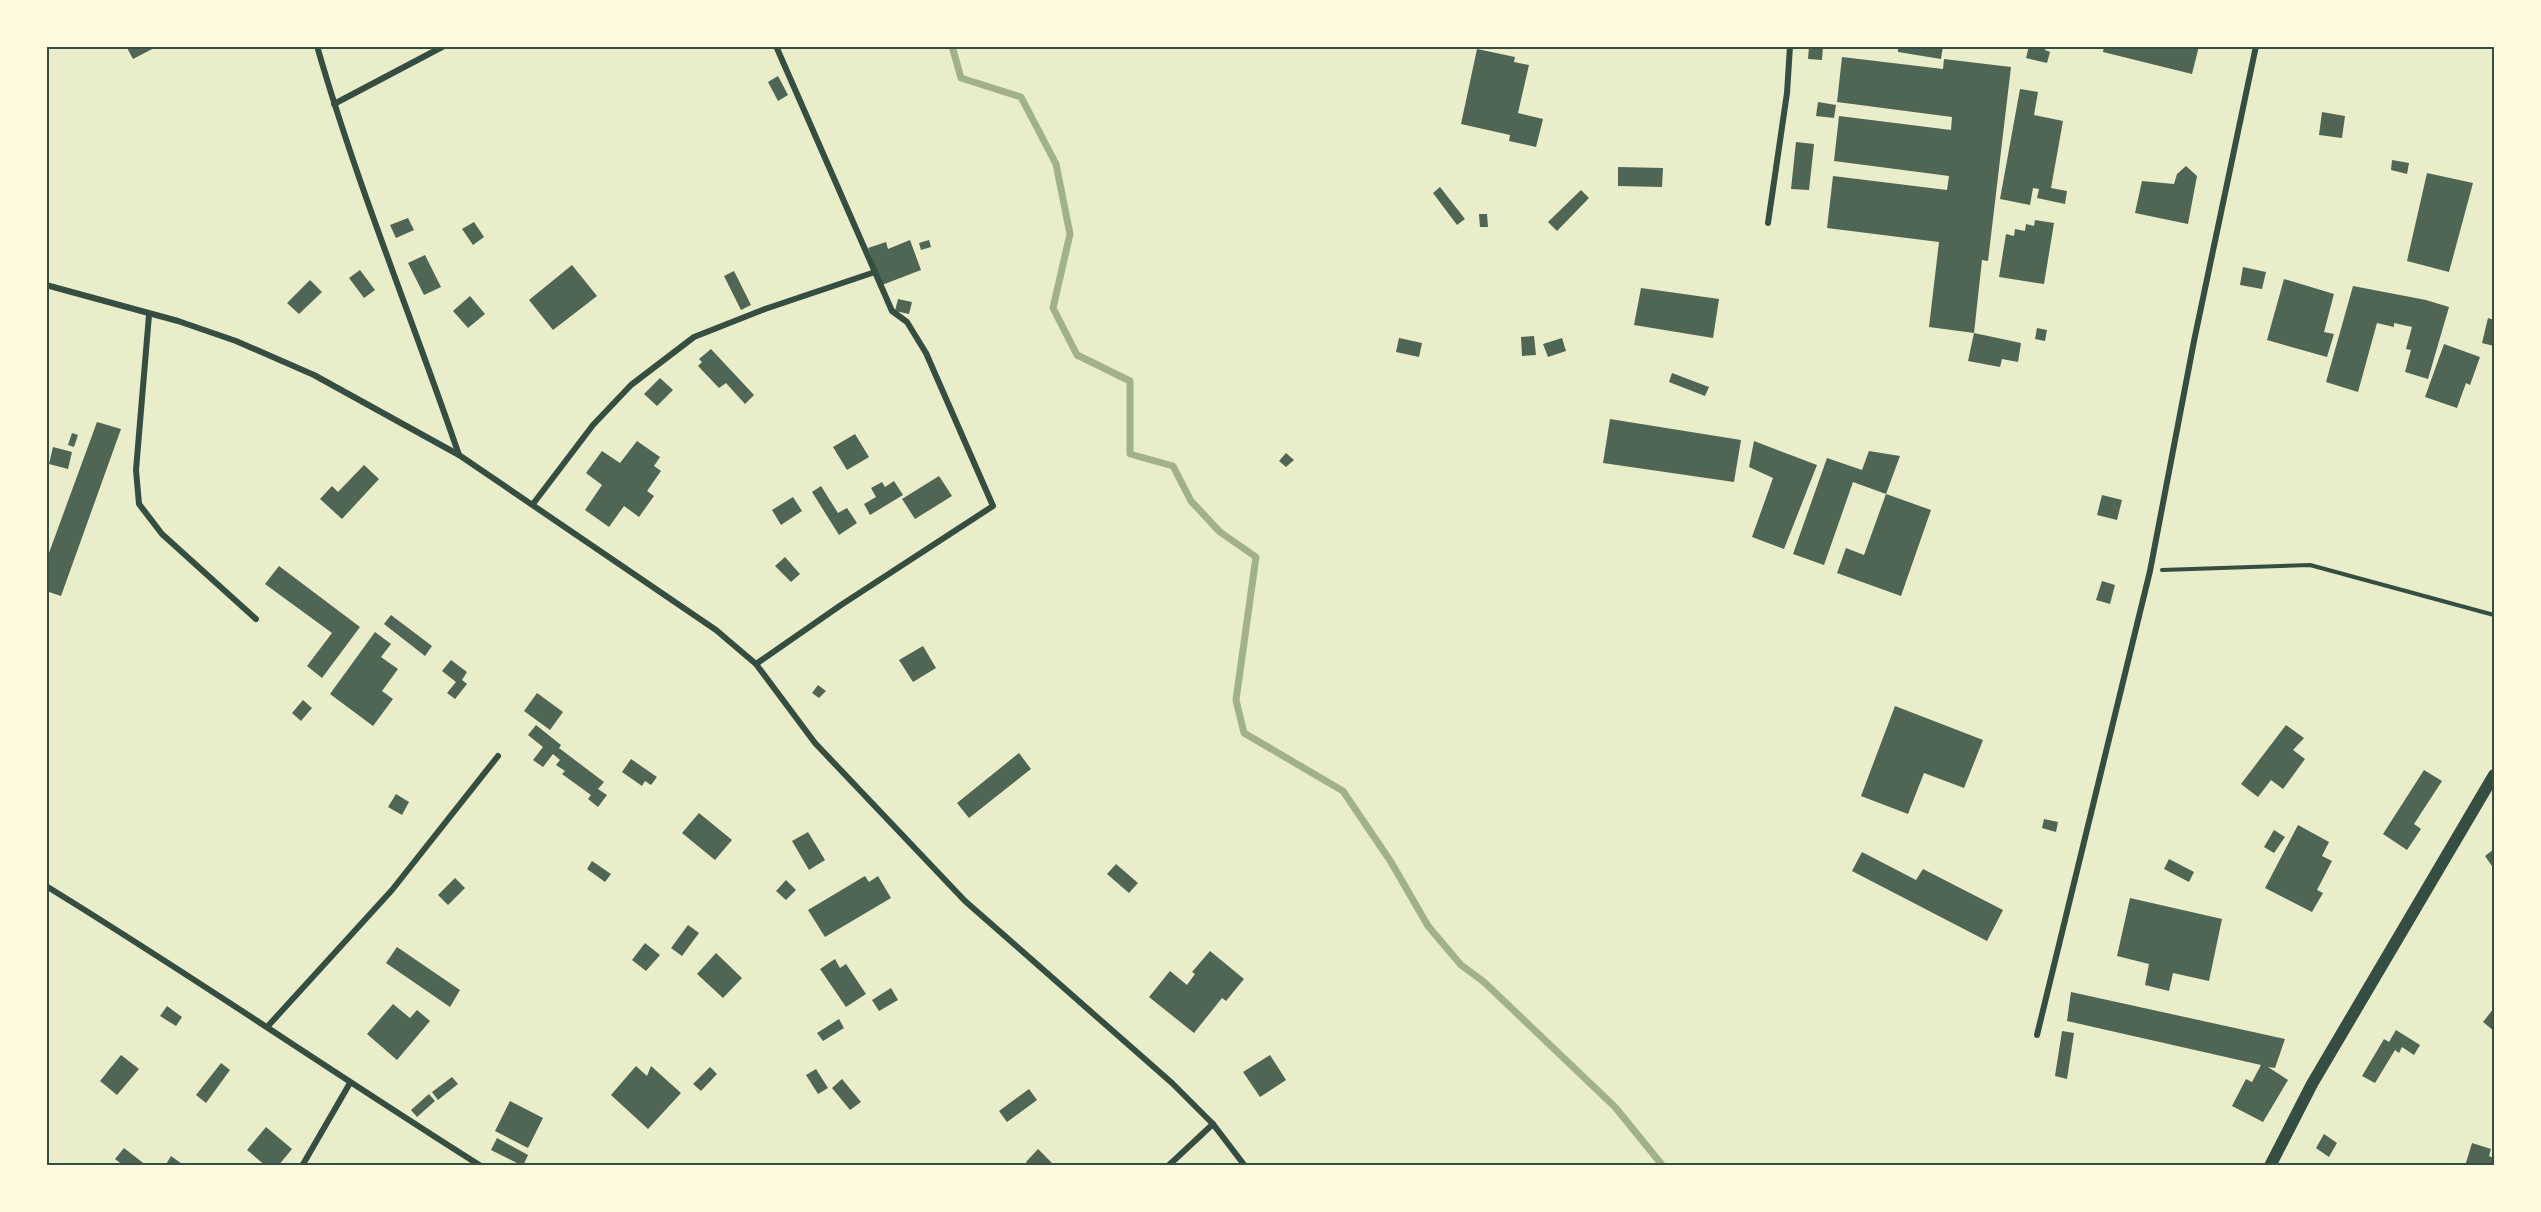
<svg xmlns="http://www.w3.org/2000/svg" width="2541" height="1212" viewBox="0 0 2541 1212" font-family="'Work Sans',sans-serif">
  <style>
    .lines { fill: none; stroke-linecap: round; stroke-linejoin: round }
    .stream { stroke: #a3b18a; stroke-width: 7 }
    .building { fill: #4f6655 }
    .path { stroke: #344e41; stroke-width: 4 }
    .minor { stroke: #344e41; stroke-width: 6 }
    .secondary { stroke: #344e41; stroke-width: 12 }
    .neatline { fill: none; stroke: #344e41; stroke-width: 2 }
  </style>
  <rect width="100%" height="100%" fill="#e9edc9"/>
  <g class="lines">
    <polyline class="stream" points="952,46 961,78 1021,97 1056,164 1070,234 1053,308 1077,355 1130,381 1130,454 1173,466 1191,501 1220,532 1256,557 1236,700 1244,733 1343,791 1391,862 1428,926 1461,965 1484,982 1615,1107 1663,1166"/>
  </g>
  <g class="building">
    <polygon points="126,46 158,46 133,59"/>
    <polygon points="1809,46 1823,46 1822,60 1808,59"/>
    <polygon points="1898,46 1943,46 1941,59 1898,52"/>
    <polygon points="2029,46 2046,46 2045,50 2050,52 2047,63 2026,58"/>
    <polygon points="2104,46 2199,46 2192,74 2103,52"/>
    <polygon points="1477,49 1515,57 1514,62 1529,65 1518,113 1543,119 1536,147 1509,141 1510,135 1461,124"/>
    <polygon points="1842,57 1943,69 1944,59 2011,67 1988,261 1982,260 1974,333 1929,327 1939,242 1827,228 1833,176 1947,190 1949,176 1834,161 1839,116 1951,130 1952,117 1837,102"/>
    <polygon points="778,76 788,95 778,101 768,82"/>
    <polygon points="2020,89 2038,92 2034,115 2063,121 2051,188 2067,191 2065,204 2037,198 2039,189 2033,188 2030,205 2000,199"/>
    <polygon points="1818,102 1836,105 1834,118 1816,116"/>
    <polygon points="2322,112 2345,116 2342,138 2319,135"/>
    <polygon points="1796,142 1814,144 1809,190 1791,189"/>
    <polygon points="2392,160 2409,163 2407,174 2391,170"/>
    <polygon points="2186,166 2197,176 2188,224 2135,213 2142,181 2174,184 2177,174"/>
    <polygon points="1618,167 1663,168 1662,187 1618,186"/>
    <polygon points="2427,173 2473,183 2449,272 2407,261"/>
    <polygon points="1440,187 1465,219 1457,225 1433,193"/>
    <polygon points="1581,190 1589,198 1557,231 1548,222"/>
    <polygon points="1479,214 1487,214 1488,227 1480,227"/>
    <polygon points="408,218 414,230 396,238 390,225"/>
    <polygon points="2035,220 2054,223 2044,284 1999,277 2006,234 2014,236 2015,229 2025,231 2026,224 2034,226"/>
    <polygon points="474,222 484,237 473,245 462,229"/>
    <polygon points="910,240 921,270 882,285 868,248 886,242 888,249"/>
    <polygon points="929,240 931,247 921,250 919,243"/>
    <polygon points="425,255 441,287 424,295 408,263"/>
    <polygon points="572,265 597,296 553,330 529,300"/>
    <polygon points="2243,267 2266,272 2262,289 2240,285"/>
    <polygon points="360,270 375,290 364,298 349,278"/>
    <polygon points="734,271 751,305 741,310 724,276"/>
    <polygon points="2284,279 2334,294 2324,332 2334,334 2327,357 2267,340"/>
    <polygon points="310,280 322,292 299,314 287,303"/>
    <polygon points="2353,286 2426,300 2449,307 2428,379 2405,372 2411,350 2406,349 2412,327 2394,323 2394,327 2377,323 2358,392 2326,382"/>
    <polygon points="1641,288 1719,299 1713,338 1634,325"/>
    <polygon points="470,296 485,314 468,328 453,311"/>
    <polygon points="898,299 912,302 909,314 895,311"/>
    <polygon points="2488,318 2494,320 2494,346 2482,343"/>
    <polygon points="2037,328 2047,330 2045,341 2035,339"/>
    <polygon points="1974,333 2021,343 2018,362 2002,359 2000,367 1968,361"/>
    <polygon points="1534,336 1536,355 1522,356 1521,337"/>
    <polygon points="1399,338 1422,343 1419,357 1396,352"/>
    <polygon points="1562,338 1566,351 1548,357 1543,344"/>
    <polygon points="2444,344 2480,357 2470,385 2466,383 2457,408 2425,397"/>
    <polygon points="711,349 754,395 745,404 726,383 719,388 698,366 702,362 699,359"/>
    <polygon points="1672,373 1709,387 1705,396 1669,382"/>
    <polygon points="660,378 673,390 657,406 644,394"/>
    <polygon points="1610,419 1741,440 1734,482 1603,463"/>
    <polygon points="97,422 121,429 61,596 46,591 46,561"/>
    <polygon points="72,433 78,435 74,447 68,445"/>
    <polygon points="855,434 869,457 847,470 833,447"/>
    <polygon points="637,441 660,457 654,466 661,471 647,491 654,496 639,517 624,506 609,527 585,510 602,485 586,473 602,451 620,463"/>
    <polygon points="1754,441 1817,465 1784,549 1752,537 1773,478 1749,467"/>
    <polygon points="53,447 72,452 68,469 49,464"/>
    <polygon points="1869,451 1900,456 1886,494 1931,510 1901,596 1837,573 1846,548 1864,555 1886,494 1853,482 1824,565 1793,554 1827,458 1862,470"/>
    <polygon points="1286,453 1294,460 1286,467 1279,461"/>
    <polygon points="364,465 379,479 342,519 320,499 332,486 338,492"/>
    <polygon points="939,476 952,496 915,519 902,499"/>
    <polygon points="894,481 903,495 870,515 864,504 876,497 871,488 882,482 885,487"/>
    <polygon points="821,486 838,513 847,508 857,523 839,535 812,492"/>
    <polygon points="2102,495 2122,500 2117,520 2097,515"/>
    <polygon points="793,497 802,511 781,525 772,510"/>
    <polygon points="785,557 800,574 791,582 775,566"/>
    <polygon points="279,566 360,627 322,678 307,666 332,633 265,584"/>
    <polygon points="2102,581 2115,585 2110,604 2096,600"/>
    <polygon points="391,615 432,646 425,656 384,624"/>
    <polygon points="375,632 391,644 381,657 398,669 382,691 393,699 373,726 330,694"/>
    <polygon points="923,646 936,668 913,682 899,660"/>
    <polygon points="451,660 467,672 462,680 467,684 455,699 447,693 456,682 442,671"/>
    <polygon points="818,685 826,691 819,698 812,693"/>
    <polygon points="537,693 563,712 550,730 524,711"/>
    <polygon points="303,700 312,708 301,721 292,713"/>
    <polygon points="1895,706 1983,740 1964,788 1924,773 1908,814 1861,796"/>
    <polygon points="536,725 561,745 559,748 604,782 598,789 607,795 598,807 588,799 591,795 562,774 565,771 556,765 560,760 553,754 543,767 533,760 543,747 528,735"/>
    <polygon points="2286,725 2304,738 2293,750 2305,759 2283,789 2271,780 2258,797 2241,784"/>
    <polygon points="1019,753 1031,769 969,818 957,803"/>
    <polygon points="631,759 657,777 651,785 645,781 642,786 622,772"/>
    <polygon points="2424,770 2442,781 2414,824 2421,829 2407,850 2383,834"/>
    <polygon points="396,794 409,802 402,815 388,807"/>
    <polygon points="699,813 732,840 715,860 682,833"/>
    <polygon points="2044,819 2058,822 2056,832 2042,828"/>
    <polygon points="2298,825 2329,842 2322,856 2332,861 2317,890 2323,893 2312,912 2265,888"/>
    <polygon points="2274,830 2285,837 2274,853 2264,847"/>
    <polygon points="808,832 825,860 809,870 792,841"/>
    <polygon points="2494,849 2494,869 2485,856"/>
    <polygon points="1862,852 1916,880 1923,869 2003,910 1987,941 1852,871"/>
    <polygon points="2169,859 2194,872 2189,882 2164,869"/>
    <polygon points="592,861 611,874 605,882 587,869"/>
    <polygon points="1116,864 1138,883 1129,893 1107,874"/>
    <polygon points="865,876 869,882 878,876 891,898 825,937 808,910"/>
    <polygon points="455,878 465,888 448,905 438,895"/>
    <polygon points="786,880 796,890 786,900 776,891"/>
    <polygon points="2130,898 2222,919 2209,981 2173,973 2169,991 2145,985 2149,964 2117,956"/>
    <polygon points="688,925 699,933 682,956 671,948"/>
    <polygon points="645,943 660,955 646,971 632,960"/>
    <polygon points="397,947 460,990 450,1007 386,963"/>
    <polygon points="1210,951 1244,979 1226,1001 1222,998 1194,1033 1149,997 1170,971 1187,985 1195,974 1192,972"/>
    <polygon points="716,953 742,978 723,998 697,974"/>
    <polygon points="835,959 840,968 846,964 866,994 846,1007 820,969"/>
    <polygon points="891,988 898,1000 879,1011 872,1000"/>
    <polygon points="2071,992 2285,1039 2275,1068 2268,1067 2288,1080 2263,1122 2232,1106 2246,1079 2252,1082 2261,1065 2067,1021"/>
    <polygon points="393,1004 410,1018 417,1010 430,1021 397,1060 367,1034"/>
    <polygon points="167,1006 182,1017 176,1026 160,1016"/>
    <polygon points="2494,1008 2494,1031 2483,1022"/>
    <polygon points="839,1019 844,1028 823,1041 817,1033"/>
    <polygon points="2396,1030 2420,1045 2414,1055 2402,1047 2399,1053 2395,1050 2375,1083 2362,1076 2384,1039 2389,1042"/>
    <polygon points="2062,1031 2074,1033 2067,1079 2055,1076"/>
    <polygon points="121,1055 139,1069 117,1095 100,1081"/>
    <polygon points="1270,1055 1286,1080 1260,1097 1243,1072"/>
    <polygon points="221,1063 230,1070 206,1103 196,1095"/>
    <polygon points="636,1066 647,1076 651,1066 681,1093 648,1129 611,1095"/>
    <polygon points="710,1067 717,1074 701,1091 693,1084"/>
    <polygon points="816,1069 828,1088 818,1094 806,1075"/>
    <polygon points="452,1077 458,1084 438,1100 432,1092"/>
    <polygon points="842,1079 861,1102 850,1110 832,1088"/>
    <polygon points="1029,1089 1037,1100 1007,1122 999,1111"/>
    <polygon points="429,1094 435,1101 417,1117 411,1110"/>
    <polygon points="510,1101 543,1118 528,1148 495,1131"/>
    <polygon points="266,1127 292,1149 278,1166 266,1166 247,1150"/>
    <polygon points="2324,1134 2337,1143 2329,1157 2316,1148"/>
    <polygon points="497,1138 528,1155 523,1166 491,1150"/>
    <polygon points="2472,1143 2491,1149 2489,1156 2494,1158 2494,1166 2465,1166"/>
    <polygon points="124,1148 147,1166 124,1166 115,1159"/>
    <polygon points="1038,1149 1055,1166 1029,1166 1026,1162"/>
    <polygon points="171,1156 185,1166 165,1166"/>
  </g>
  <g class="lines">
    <polyline class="path" points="2162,570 2310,565 2494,615"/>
    <g class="minor">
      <path d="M317 46C357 185 412 318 459 455"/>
      <polyline points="334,104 444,46"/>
      <polyline points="1768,223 1787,93 1790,46"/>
      <polyline points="46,285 178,321 236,341 314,375 459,455 716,630 756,664 815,743 965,901 1172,1083 1213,1124 1245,1166"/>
      <polyline points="149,315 136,470 139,504 162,534 256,619"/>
      <polyline points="533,504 593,425 631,385 694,337 765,309 875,272"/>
      <polyline points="756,664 841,605 993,506 926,353 907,322 892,311 776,46"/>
      <path d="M46 886C193 976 335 1074 481 1166"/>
      <polyline points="268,1026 392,890 498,756"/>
      <polyline points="2037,1035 2150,571 2194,341 2256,46"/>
      <polyline points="302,1166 350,1083"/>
      <polyline points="1168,1166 1213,1124"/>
    </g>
    <polyline class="secondary" points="2270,1166 2312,1084 2494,775"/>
  </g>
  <rect width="2541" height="1212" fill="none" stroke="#fefae0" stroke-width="96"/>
  <rect x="48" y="48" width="2445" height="1116" class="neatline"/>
</svg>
